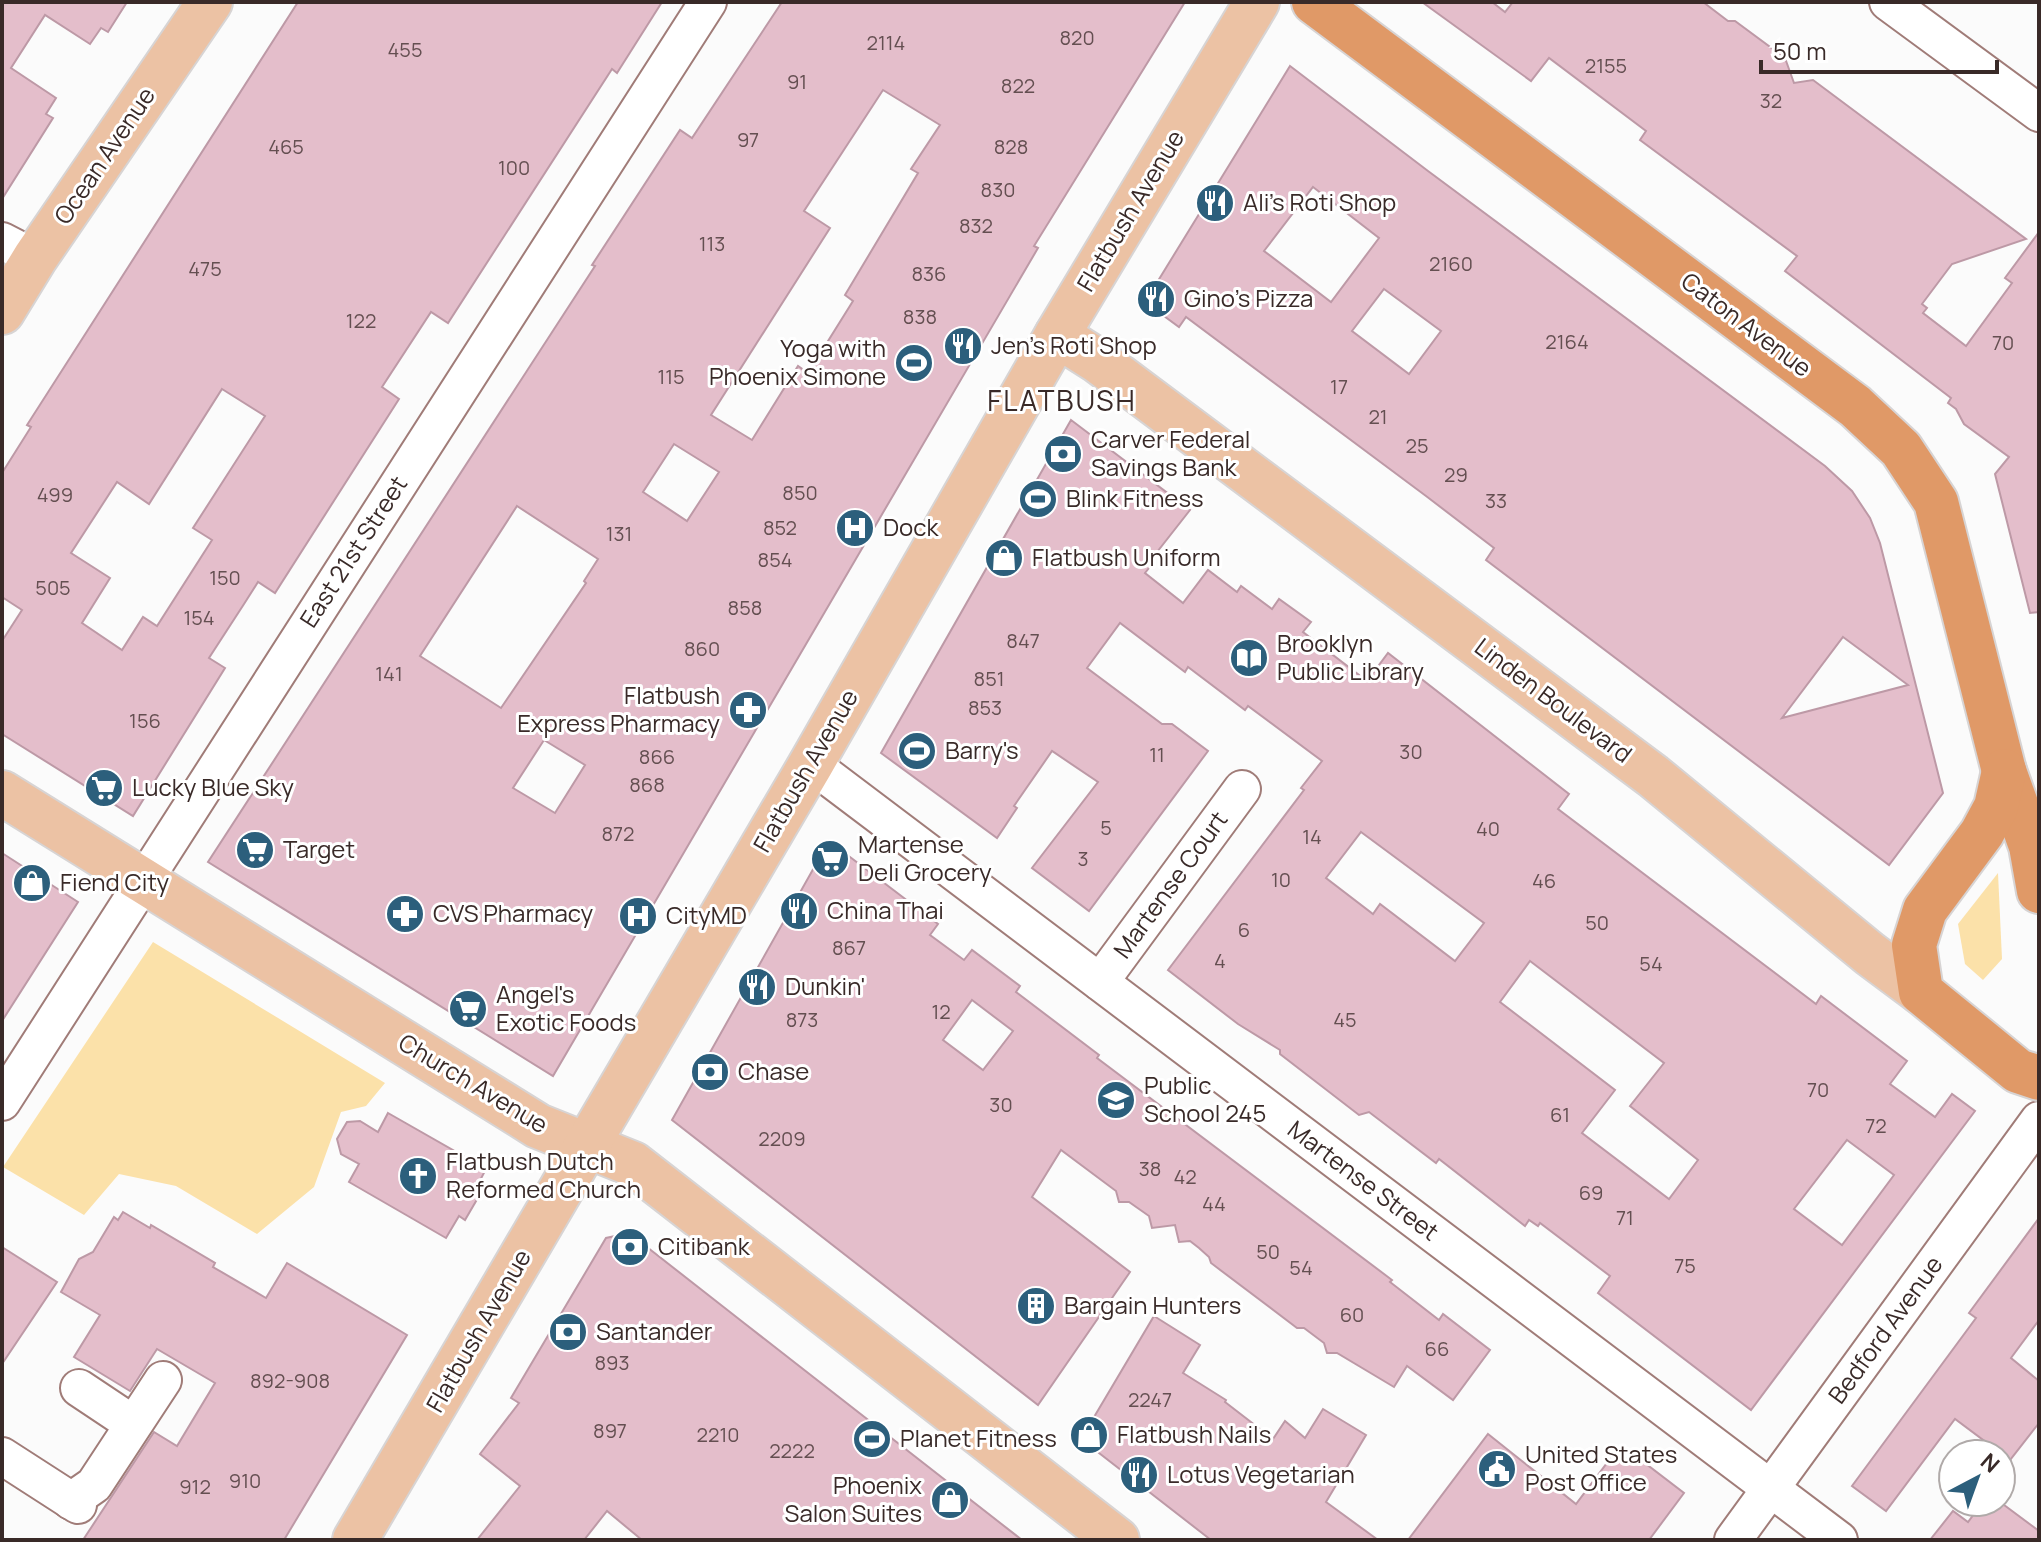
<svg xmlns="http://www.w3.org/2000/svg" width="2041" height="1542" viewBox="0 0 2041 1542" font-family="Manrope,sans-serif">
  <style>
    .green { fill: #fbe1a9 }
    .building { fill: #e4becb; stroke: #bd99a6; stroke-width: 2; fill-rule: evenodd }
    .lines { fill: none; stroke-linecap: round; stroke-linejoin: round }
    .minor-casing { stroke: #a07c78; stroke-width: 40 }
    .major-casing { stroke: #d7d4d4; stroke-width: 48 }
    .highway-casing { stroke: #d7d4d4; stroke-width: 48 }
    .minor { stroke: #fff; stroke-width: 36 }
    .major { stroke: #ecc2a4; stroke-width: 44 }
    .highway { stroke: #e09967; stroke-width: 44 }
    .labels { text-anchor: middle; stroke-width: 6; stroke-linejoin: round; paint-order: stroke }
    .number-label { font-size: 20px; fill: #644f51 }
    .street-label { font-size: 24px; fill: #392a28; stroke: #fff }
    .poi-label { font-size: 24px; fill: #392a28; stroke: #fff; text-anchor: start }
    .quarter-label { font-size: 28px; letter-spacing: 2px; fill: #392a28; stroke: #fff }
  </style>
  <rect width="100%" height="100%" fill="#fbfbfb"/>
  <g class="green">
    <polygon points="1998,873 2002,959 1983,980 1965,964 1958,924"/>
    <polygon points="153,942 385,1083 366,1106 341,1112 314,1187 257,1234 176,1186 119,1174 84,1215 3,1167"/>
  </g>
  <g class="building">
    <polygon points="2,2 127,2 108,32 101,28 90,44 45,15 11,68 56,98 46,114 53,118 2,199"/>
    <path d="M298 2H662L617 73 612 69 448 323 431 312 382 387 399 399 275 593 258 582 244 604 209 658 225 668 133 816 2 734V641L22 610 2 597V473L31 427 27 425ZM222 389 265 416 193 528 212 540 157 626 143 617 122 650 82 623 110 578 71 553 117 482 149 504Z"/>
    <path d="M782 2H1185L1034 246 1038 248 553 1076 208 862 595 266 592 265 680 130 692 138ZM883 90 940 125 911 169 918 173 845 295 853 301 808 373 798 366 752 440 711 415 830 228 804 211ZM674 444 719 472 687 521 643 492ZM517 506 598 559 584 581 586 583 501 708 420 656ZM544 740 585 765 555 813 513 788Z"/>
    <polygon points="1422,2 1492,2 1505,12 1513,2 1703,2 1728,21 1735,21 1785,58 1794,83 1813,80 2026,239 1952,264 1922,304 1927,308 1923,313 1966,346 2012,283 2005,278 2039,232 2039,612 2030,613 1995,474 2009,457 1964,424 1956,409 1948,403 1951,398 1785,271 1797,256 1640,140 1646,131 1549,58 1531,81"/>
    <path d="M1290 66 1428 171 1825 466 1852 491 1870 518 1880 543 1943 793 1889 865 1486 560 1494 548 1426 496 1186 317 1179 327 1145 302ZM1313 187 1379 238 1331 302 1264 251ZM1384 289 1441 331 1409 374 1352 331ZM1843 637 1908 685 1782 718Z"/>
    <path d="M1071 420 1190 510 1150 561 1153 563 1145 573 1183 603 1208 570 1237 592 1241 586 1272 609 1279 599 1311 622 1303 632 1367 681 1388 653 1569 794 1558 809 1816 1004 1821 996 1907 1061 1890 1084 1935 1117 1952 1094 1975 1111 1751 1410 1598 1293 1610 1276 1540 1223 1538 1226 1529 1220 1525 1226 1439 1159 1436 1163 1369 1112 1359 1115 1280 1054V1050L1238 1024 1168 970 1304 790 1301 788 1322 761 1248 706 1245 710 1188 667 1185 672 1120 623 1087 668 1162 724H1172L1208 751 1089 911 1032 868 1098 782 1052 751 1014 806 1017 808 997 838 881 753ZM1361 832 1484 923 1455 961 1380 904 1373 914 1326 878ZM1530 961 1664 1063 1630 1106 1698 1160 1669 1199 1582 1133 1615 1090 1500 1002ZM1847 1140 1894 1175 1842 1245 1794 1209Z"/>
    <path d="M829 841 938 924 930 935 964 960 972 950 1020 986 1016 992 1099 1055 1097 1058 1392 1280 1390 1282 1439 1320 1443 1314 1490 1350 1453 1400 1407 1366 1394 1387 1337 1353H1327L1324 1343 1304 1328H1297L1211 1263 1209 1257 1199 1248 1190 1241 1179 1242 1175 1225 1152 1228 1149 1216 1129 1202H1119L1116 1191 1061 1150 1032 1197 1130 1272 1038 1405 672 1120ZM972 1000 1013 1031 983 1070 943 1040Z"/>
    <polygon points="2,853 78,902 2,1021"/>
    <polygon points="388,1113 486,1169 474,1192 479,1196 465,1220 459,1216 446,1238 349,1182 359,1164 341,1154 337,1139 347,1122 360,1121 378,1132"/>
    <polygon points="123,1212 150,1228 151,1225 215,1263 213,1267 266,1298 287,1263 407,1335 284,1540 83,1540 154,1432 177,1446 215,1383 157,1349 130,1391 74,1357 100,1315 61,1292 79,1259 93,1252 114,1217 118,1220"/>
    <polygon points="2039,1218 2039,1320 2011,1358 2039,1381 2039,1423 2010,1460 1955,1419 1886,1511 1852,1486 1976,1318 1969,1313"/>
    <polygon points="629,1233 744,1323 1022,1540 642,1540 607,1511 584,1540 477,1540 520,1486 480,1454 519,1403 511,1398 606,1238"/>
    <polygon points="2,1247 57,1282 2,1364"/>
    <polygon points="1154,1316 1200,1345 1183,1373 1226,1400 1225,1402 1273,1439 1285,1421 1305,1438 1323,1409 1366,1435 1326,1502 1378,1540 1211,1540 1081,1439"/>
    <polygon points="1488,1434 1576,1504 1616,1451 1628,1460 1633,1454 1684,1493 1649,1540 1408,1540"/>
    <polygon points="1983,1502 2000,1502 2039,1531 2039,1540 1930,1540 1953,1511 1968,1522"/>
  </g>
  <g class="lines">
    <g class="minor-casing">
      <g id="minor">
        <polyline points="1888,2 2039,113"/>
        <polyline points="2,241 35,258"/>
        <polyline points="811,764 1839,1540"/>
        <polyline points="1100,982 1242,789"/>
        <polyline points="2,1102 708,2"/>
        <polyline points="79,1388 133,1424"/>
        <polyline points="2,1456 78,1505"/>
        <polyline points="71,1501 94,1485 163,1380"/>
        <polyline points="1733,1540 2039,1120"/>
      </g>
    </g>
    <g class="major-casing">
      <g id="major">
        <polyline points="2,312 35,258 210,2"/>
        <polyline points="1057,335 1098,361 1653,776 1870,954 1921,992"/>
        <polyline points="2,793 538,1126 633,1164 1117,1540"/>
        <polyline points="355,1540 811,764 1057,335 1257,2"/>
      </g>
    </g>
    <g class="highway-casing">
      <g id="highway">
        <polyline points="1314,2 1855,406 1901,449 1936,502 2004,771 2031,846 2039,891"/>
        <polyline points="2004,771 1996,807 1982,833 1925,910 1914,945 1921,992 2018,1071 2039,1078"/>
      </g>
    </g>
    <use href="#minor" class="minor"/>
    <use href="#major" class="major"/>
    <use href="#highway" class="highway"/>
  </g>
  <defs>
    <g id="restaurant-disc" transform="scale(2)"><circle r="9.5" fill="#2c5f7c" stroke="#fff"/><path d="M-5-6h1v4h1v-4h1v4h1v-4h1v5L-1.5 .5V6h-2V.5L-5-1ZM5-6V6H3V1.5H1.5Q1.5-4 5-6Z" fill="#fff"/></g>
    <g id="stadium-disc" transform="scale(2)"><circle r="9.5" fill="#2c5f7c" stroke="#fff"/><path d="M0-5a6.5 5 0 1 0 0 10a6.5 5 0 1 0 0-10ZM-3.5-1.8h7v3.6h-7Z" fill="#fff"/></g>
    <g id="bank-disc" transform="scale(2)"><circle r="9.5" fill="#2c5f7c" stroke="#fff"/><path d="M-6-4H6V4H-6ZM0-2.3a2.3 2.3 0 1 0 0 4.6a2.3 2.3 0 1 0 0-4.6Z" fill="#fff"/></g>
    <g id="hospital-disc" transform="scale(2)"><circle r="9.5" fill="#2c5f7c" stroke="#fff"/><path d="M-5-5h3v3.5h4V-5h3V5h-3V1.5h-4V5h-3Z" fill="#fff"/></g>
    <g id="shop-disc" transform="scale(2)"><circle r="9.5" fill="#2c5f7c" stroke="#fff"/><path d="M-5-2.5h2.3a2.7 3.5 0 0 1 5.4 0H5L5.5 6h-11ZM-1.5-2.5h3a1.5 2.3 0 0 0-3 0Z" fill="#fff"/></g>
    <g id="library-disc" transform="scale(2)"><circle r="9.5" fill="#2c5f7c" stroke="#fff"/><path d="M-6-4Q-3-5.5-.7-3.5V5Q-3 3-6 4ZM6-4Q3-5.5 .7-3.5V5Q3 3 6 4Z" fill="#fff"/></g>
    <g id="pharmacy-disc" transform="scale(2)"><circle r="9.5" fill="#2c5f7c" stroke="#fff"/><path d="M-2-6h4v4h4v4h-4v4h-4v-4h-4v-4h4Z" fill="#fff"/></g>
    <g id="supermarket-disc" transform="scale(2)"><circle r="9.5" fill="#2c5f7c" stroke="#fff"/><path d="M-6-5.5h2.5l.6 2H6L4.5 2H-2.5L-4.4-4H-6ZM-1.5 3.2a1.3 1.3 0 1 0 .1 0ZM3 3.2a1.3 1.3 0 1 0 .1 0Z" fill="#fff"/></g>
    <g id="school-disc" transform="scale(2)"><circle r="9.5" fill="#2c5f7c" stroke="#fff"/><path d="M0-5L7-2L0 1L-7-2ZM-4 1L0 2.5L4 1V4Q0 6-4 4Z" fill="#fff"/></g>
    <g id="church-disc" transform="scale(2)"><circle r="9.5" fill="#2c5f7c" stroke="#fff"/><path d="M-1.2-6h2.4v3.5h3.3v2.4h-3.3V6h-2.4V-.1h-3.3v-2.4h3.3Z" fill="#fff"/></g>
    <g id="building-disc" transform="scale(2)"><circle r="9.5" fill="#2c5f7c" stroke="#fff"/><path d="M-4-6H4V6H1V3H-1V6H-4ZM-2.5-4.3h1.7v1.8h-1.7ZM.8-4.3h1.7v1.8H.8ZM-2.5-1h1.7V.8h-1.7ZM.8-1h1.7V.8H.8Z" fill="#fff"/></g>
    <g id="civic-disc" transform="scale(2)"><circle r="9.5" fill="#2c5f7c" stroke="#fff"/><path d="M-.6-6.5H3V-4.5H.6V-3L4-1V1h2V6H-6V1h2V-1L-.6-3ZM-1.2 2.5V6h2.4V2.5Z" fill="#fff"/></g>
  </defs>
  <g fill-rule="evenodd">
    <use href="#restaurant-disc" x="1215" y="203"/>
    <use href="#restaurant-disc" x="1156" y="299"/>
    <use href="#restaurant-disc" x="963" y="346"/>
    <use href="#stadium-disc" x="914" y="363"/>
    <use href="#bank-disc" x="1063" y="454"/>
    <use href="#stadium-disc" x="1038" y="499"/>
    <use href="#hospital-disc" x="855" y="528"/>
    <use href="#shop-disc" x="1004" y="558"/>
    <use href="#library-disc" x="1249" y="658"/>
    <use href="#pharmacy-disc" x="748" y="710"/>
    <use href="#stadium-disc" x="917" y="751"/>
    <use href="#supermarket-disc" x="104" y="788"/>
    <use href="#supermarket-disc" x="255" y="850"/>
    <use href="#supermarket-disc" x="830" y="859"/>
    <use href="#shop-disc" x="32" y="883"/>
    <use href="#restaurant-disc" x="799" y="911"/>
    <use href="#pharmacy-disc" x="405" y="914"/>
    <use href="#hospital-disc" x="638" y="916"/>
    <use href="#restaurant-disc" x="757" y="987"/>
    <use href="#supermarket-disc" x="468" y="1009"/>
    <use href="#bank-disc" x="710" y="1072"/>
    <use href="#school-disc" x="1116" y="1100"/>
    <use href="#church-disc" x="418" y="1176"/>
    <use href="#bank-disc" x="630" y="1247"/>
    <use href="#building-disc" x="1036" y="1306"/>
    <use href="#bank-disc" x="568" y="1332"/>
    <use href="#shop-disc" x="1089" y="1435"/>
    <use href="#stadium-disc" x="872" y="1439"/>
    <use href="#civic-disc" x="1497" y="1469"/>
    <use href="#restaurant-disc" x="1139" y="1475"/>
    <use href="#shop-disc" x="950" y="1500"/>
  </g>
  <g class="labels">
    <g class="number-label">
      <text x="1077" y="45">820</text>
      <text x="886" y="50">2114</text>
      <text x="405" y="57">455</text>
      <text x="1606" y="73">2155</text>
      <text x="797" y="89">91</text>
      <text x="1018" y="93">822</text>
      <text x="1771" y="108">32</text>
      <text x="748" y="147">97</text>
      <text x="286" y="154">465</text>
      <text x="1011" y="154">828</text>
      <text x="514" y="175">100</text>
      <text x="998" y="197">830</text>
      <text x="976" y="233">832</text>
      <text x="712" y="251">113</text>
      <text x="1451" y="271">2160</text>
      <text x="205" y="276">475</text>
      <text x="929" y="281">836</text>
      <text x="920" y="324">838</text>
      <text x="361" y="328">122</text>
      <text x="1567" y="349">2164</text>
      <text x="2003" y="350">70</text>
      <text x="671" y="384">115</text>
      <text x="1339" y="394">17</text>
      <text x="1378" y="424">21</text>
      <text x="1417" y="453">25</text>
      <text x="1456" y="482">29</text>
      <text x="800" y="500">850</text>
      <text x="55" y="502">499</text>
      <text x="1496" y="508">33</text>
      <text x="780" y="535">852</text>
      <text x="619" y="541">131</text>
      <text x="775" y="567">854</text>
      <text x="225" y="585">150</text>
      <text x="53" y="595">505</text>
      <text x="745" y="615">858</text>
      <text x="199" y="625">154</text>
      <text x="1023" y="648">847</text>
      <text x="702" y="656">860</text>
      <text x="389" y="681">141</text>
      <text x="989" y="686">851</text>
      <text x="985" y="715">853</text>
      <text x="145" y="728">156</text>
      <text x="1411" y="759">30</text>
      <text x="1157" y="762">11</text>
      <text x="657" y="764">866</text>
      <text x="647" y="792">868</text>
      <text x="1106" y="835">5</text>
      <text x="1488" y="836">40</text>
      <text x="618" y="841">872</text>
      <text x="1312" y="844">14</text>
      <text x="1083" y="866">3</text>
      <text x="1281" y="887">10</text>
      <text x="1544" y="888">46</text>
      <text x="1597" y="930">50</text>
      <text x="1244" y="937">6</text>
      <text x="849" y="955">867</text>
      <text x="1220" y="968">4</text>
      <text x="1651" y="971">54</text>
      <text x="941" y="1019">12</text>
      <text x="802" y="1027">873</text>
      <text x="1345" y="1027">45</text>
      <text x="1818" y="1097">70</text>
      <text x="1001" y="1112">30</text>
      <text x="1560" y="1122">61</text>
      <text x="1876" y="1133">72</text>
      <text x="782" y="1146">2209</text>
      <text x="1150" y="1176">38</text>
      <text x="1185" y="1184">42</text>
      <text x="1591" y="1200">69</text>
      <text x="1214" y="1211">44</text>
      <text x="1625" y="1225">71</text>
      <text x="1268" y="1259">50</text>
      <text x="1685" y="1273">75</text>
      <text x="1301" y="1275">54</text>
      <text x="1352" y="1322">60</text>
      <text x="1437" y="1356">66</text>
      <text x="612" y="1370">893</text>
      <text x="290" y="1388">892-908</text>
      <text x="1150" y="1407">2247</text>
      <text x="610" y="1438">897</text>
      <text x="718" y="1442">2210</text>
      <text x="792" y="1458">2222</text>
      <text x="245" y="1488">910</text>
      <text x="195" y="1494">912</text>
    </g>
    <g class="street-label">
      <text transform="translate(105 156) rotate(-56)" y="8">Ocean Avenue</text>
      <text transform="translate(1131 211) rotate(-59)" y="8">Flatbush Avenue</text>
      <text transform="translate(1746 325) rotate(37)" y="8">Caton Avenue</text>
      <text transform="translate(354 552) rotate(-57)" y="8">East 21st Street</text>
      <text transform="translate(1553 701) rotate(37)" y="8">Linden Boulevard</text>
      <text transform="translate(806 771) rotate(-60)" y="8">Flatbush Avenue</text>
      <text transform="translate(1171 885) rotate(-54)" y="8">Martense Court</text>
      <text transform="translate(473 1084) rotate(31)" y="8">Church Avenue</text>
      <text transform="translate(1363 1181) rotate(37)" y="8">Martense Street</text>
      <text transform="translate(1886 1330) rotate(-54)" y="8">Bedford Avenue</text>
      <text transform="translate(479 1331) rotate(-60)" y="8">Flatbush Avenue</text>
    </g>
    <g class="poi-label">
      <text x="1243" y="211">Ali's Roti Shop</text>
      <text x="1184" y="307">Gino's Pizza</text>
      <text x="991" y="354">Jen's Roti Shop</text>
      <text x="886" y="357" text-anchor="end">Yoga with<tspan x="886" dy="28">Phoenix Simone</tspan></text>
      <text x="1091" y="448">Carver Federal<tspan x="1091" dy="28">Savings Bank</tspan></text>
      <text x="1066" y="507">Blink Fitness</text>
      <text x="883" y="536">Dock</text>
      <text x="1032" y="566">Flatbush Uniform</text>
      <text x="1277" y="652">Brooklyn<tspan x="1277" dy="28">Public Library</tspan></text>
      <text x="720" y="704" text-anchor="end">Flatbush<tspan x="720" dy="28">Express Pharmacy</tspan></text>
      <text x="945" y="759">Barry's</text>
      <text x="132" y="796">Lucky Blue Sky</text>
      <text x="858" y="853">Martense<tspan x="858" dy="28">Deli Grocery</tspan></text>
      <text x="283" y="858">Target</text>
      <text x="60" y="891">Fiend City</text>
      <text x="827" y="919">China Thai</text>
      <text x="433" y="922">CVS Pharmacy</text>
      <text x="666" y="924">CityMD</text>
      <text x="785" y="995">Dunkin'</text>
      <text x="496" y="1003">Angel's<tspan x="496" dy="28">Exotic Foods</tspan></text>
      <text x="738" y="1080">Chase</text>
      <text x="1144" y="1094">Public<tspan x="1144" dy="28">School 245</tspan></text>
      <text x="446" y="1170">Flatbush Dutch<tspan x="446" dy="28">Reformed Church</tspan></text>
      <text x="658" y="1255">Citibank</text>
      <text x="1064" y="1314">Bargain Hunters</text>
      <text x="596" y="1340">Santander</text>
      <text x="1117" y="1443">Flatbush Nails</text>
      <text x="900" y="1447">Planet Fitness</text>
      <text x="1525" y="1463">United States<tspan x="1525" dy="28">Post Office</tspan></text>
      <text x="1167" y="1483">Lotus Vegetarian</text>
      <text x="922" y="1494" text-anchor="end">Phoenix<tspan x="922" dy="28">Salon Suites</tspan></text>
    </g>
    <g class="quarter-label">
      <text x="1062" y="411">FLATBUSH</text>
    </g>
  </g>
  <rect width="2041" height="1542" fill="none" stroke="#392a28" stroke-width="8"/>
  <g transform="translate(1977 1478) rotate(41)"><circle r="38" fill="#ffffff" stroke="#b0aaa9" stroke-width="2"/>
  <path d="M0-6L14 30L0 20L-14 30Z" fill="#2c5f7c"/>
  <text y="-12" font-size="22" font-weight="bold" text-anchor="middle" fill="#392a28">N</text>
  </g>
  <path d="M1761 60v12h236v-12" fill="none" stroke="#392a28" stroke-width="4"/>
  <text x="1773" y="60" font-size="24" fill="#392a28" stroke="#ffffff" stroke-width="6" paint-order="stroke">50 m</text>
</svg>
